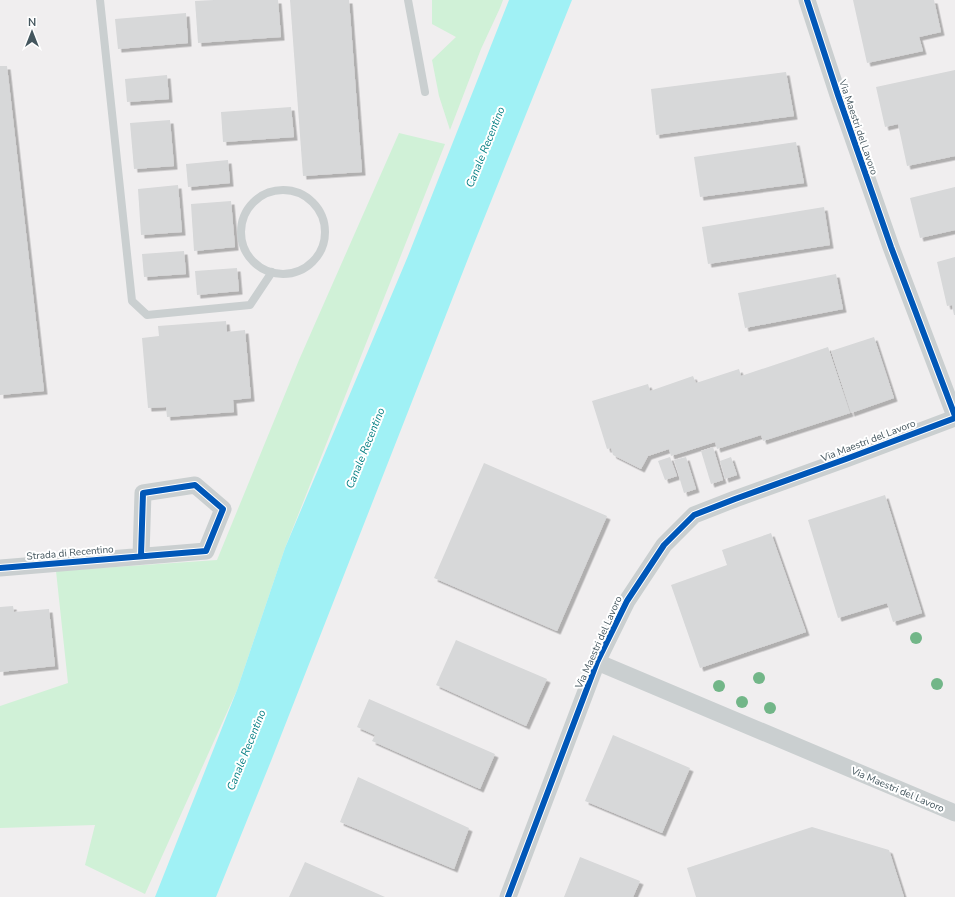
<svg xmlns="http://www.w3.org/2000/svg" width="955" height="897" viewBox="0 0 955 897" font-family="'Nunito Sans',sans-serif">
  <style>
    .green { fill: #d0f1d7 }
    .water { fill: #a0f1f5 }
    .building { fill: #d7d8d9; filter: url(#shadow) }
    .lines { fill: none; stroke-linecap: round; stroke-linejoin: round }
    .lane { stroke: #cacfd0; stroke-width: 8 }
    .street { stroke: #cacfd0; stroke-width: 17 }
    .cycleway-casing { stroke: #fff; stroke-width: 8 }
    .cycleway { stroke: #0057b8; stroke-width: 6 }
    .tree { fill: #72b688 }
    .labels { text-anchor: middle; stroke-width: 4; stroke-linejoin: round; paint-order: stroke }
    .street-label { font-size: 10px; fill: #44565e; stroke: #fff }
    .water-label { font-size: 11px; font-style: italic; fill: #057f83; stroke: #fff }
  </style>
  <defs>
    <filter id="shadow"><feDropShadow dx="3.5" dy="3.5" stdDeviation="0" flood-color="#0004"/></filter>
  </defs>
  <rect width="100%" height="100%" fill="#f0eeef"/>
  <g class="green">
    <polygon points="432,0 503,0 500,8 481,49 450,130 439,96 432,60 456,37 432,24"/>
    <polygon points="399,133 445,144 285,548 237,690 145,894 85,865 95,825 0,828 0,706 68,683 56,571 217,560 299,360"/>
  </g>
  <polygon class="water" points="509,0 572,0 473,246 271,761 216,897 155,897 237,690 285,548 408,256"/>
  <g class="building">
    <polygon points="214,0 278,0 281,37 198,43 195,1"/>
    <polygon points="290,0 349,0 362,172 303,176"/>
    <polygon points="853,0 934,0 941,32 919,37 923,51 867,63"/>
    <polygon points="186,13 188,43 118,49 115,19"/>
    <polygon points="0,66 7,66 44,391 0,395"/>
    <polygon points="955,70 955,156 907,166 898,124 885,127 876,87"/>
    <polygon points="786,72 794,116 656,135 651,89"/>
    <polygon points="167,75 169,99 127,102 125,79"/>
    <polygon points="291,107 294,137 223,142 221,112"/>
    <polygon points="170,120 174,166 134,169 130,123"/>
    <polygon points="796,142 804,183 700,197 694,157"/>
    <polygon points="228,160 230,183 188,187 186,164"/>
    <polygon points="178,185 182,232 141,235 138,189"/>
    <polygon points="955,187 955,230 920,238 910,198"/>
    <polygon points="231,201 235,247 194,251 191,204"/>
    <polygon points="824,207 830,245 708,264 702,227"/>
    <polygon points="184,251 186,274 144,277 142,254"/>
    <polygon points="955,257 955,315 954,315 952,305 947,306 937,262"/>
    <polygon points="237,268 239,291 197,295 195,271"/>
    <polygon points="836,274 843,309 745,328 738,293"/>
    <polygon points="226,321 227,332 245,330 251,398 233,400 234,412 167,417 166,407 148,408 142,338 159,336 158,326"/>
    <polygon points="874,337 894,398 851,413 831,351"/>
    <polygon points="828,347 850,413 763,441 761,435 717,449 715,442 671,456 669,449 648,456 641,469 613,455 611,448 607,449 592,401 648,384 650,391 693,376 696,383 739,369 741,376"/>
    <polygon points="713,447 723,480 711,484 701,451"/>
    <polygon points="670,457 677,476 665,480 658,461"/>
    <polygon points="686,457 696,489 684,493 674,460"/>
    <polygon points="731,457 737,475 725,479 720,461"/>
    <polygon points="484,463 607,516 557,631 434,578"/>
    <polygon points="885,495 922,613 893,622 887,603 838,618 808,520"/>
    <polygon points="771,533 806,632 700,668 671,585 727,565 722,550"/>
    <polygon points="13,606 14,612 49,609 55,666 0,672 0,607"/>
    <polygon points="456,640 547,679 526,726 436,685"/>
    <polygon points="369,699 495,754 480,789 372,741 375,735 357,727"/>
    <polygon points="613,735 690,768 662,833 585,801"/>
    <polygon points="358,777 469,828 454,869 340,822"/>
    <polygon points="812,827 889,850 904,897 696,897 687,868"/>
    <polygon points="580,857 640,881 633,897 564,897"/>
    <polygon points="305,862 385,897 289,897"/>
  </g>
  <g class="lines">
    <g class="lane">
      <polyline points="100,0 132,301 147,315 250,305 272,272"/>
      <polyline points="408,0 425,92"/>
      <circle cx="283" cy="232" r="42"/>
    </g>
    <g class="street">
      <polyline points="807,0 838,95 891,247 955,416"/>
      <polyline points="0,568 206,551 223,509 195,485 143,493 141,556"/>
      <polyline points="597,662 955,813"/>
      <polyline points="508,897 597,662 627,601 664,545 694,515 735,499 846,459 955,418"/>
    </g>
    <g class="cycleway-casing">
      <g id="cycleway">
        <polyline points="807,0 838,95 891,247 955,416"/>
        <polyline points="0,568 206,551 223,509 195,485 143,493 141,556"/>
        <polyline points="508,897 597,662 627,601 664,545 694,515 735,499 846,459 955,418"/>
      </g>
    </g>
    <use href="#cycleway" class="cycleway"/>
  </g>
  <g class="tree">
    <circle cx="916" cy="638" r="6"/>
    <circle cx="759" cy="678" r="6"/>
    <circle cx="937" cy="684" r="6"/>
    <circle cx="719" cy="686" r="6"/>
    <circle cx="742" cy="702" r="6"/>
    <circle cx="770" cy="708" r="6"/>
  </g>
  <g class="labels">
    <g class="street-label">
      <text transform="translate(859 127) rotate(71)" y="4">Via Maestri del Lavoro</text>
      <text transform="translate(868 440) rotate(-21)" y="4">Via Maestri del Lavoro</text>
      <text transform="translate(70 552) rotate(-5)" y="4">Strada di Recentino</text>
      <text transform="translate(598 642) rotate(-66)" y="4">Via Maestri del Lavoro</text>
      <text transform="translate(898 789) rotate(23)" y="4">Via Maestri del Lavoro</text>
    </g>
    <g class="water-label">
      <text transform="translate(485 147) rotate(-68)" y="4">Canale Recentino</text>
      <text transform="translate(365 448) rotate(-68)" y="4">Canale Recentino</text>
      <text transform="translate(246 750) rotate(-68)" y="4">Canale Recentino</text>
    </g>
  </g>
  <g transform="translate(32 32)" stroke="#ffffff" stroke-width="3" paint-order="stroke">
  <path d="M0-3L7 15L0 10L-7 15Z" fill="#44565e"/>
  <text y="-6" font-size="11" font-weight="bold" text-anchor="middle" fill="#44565e">N</text>
  </g>
</svg>
